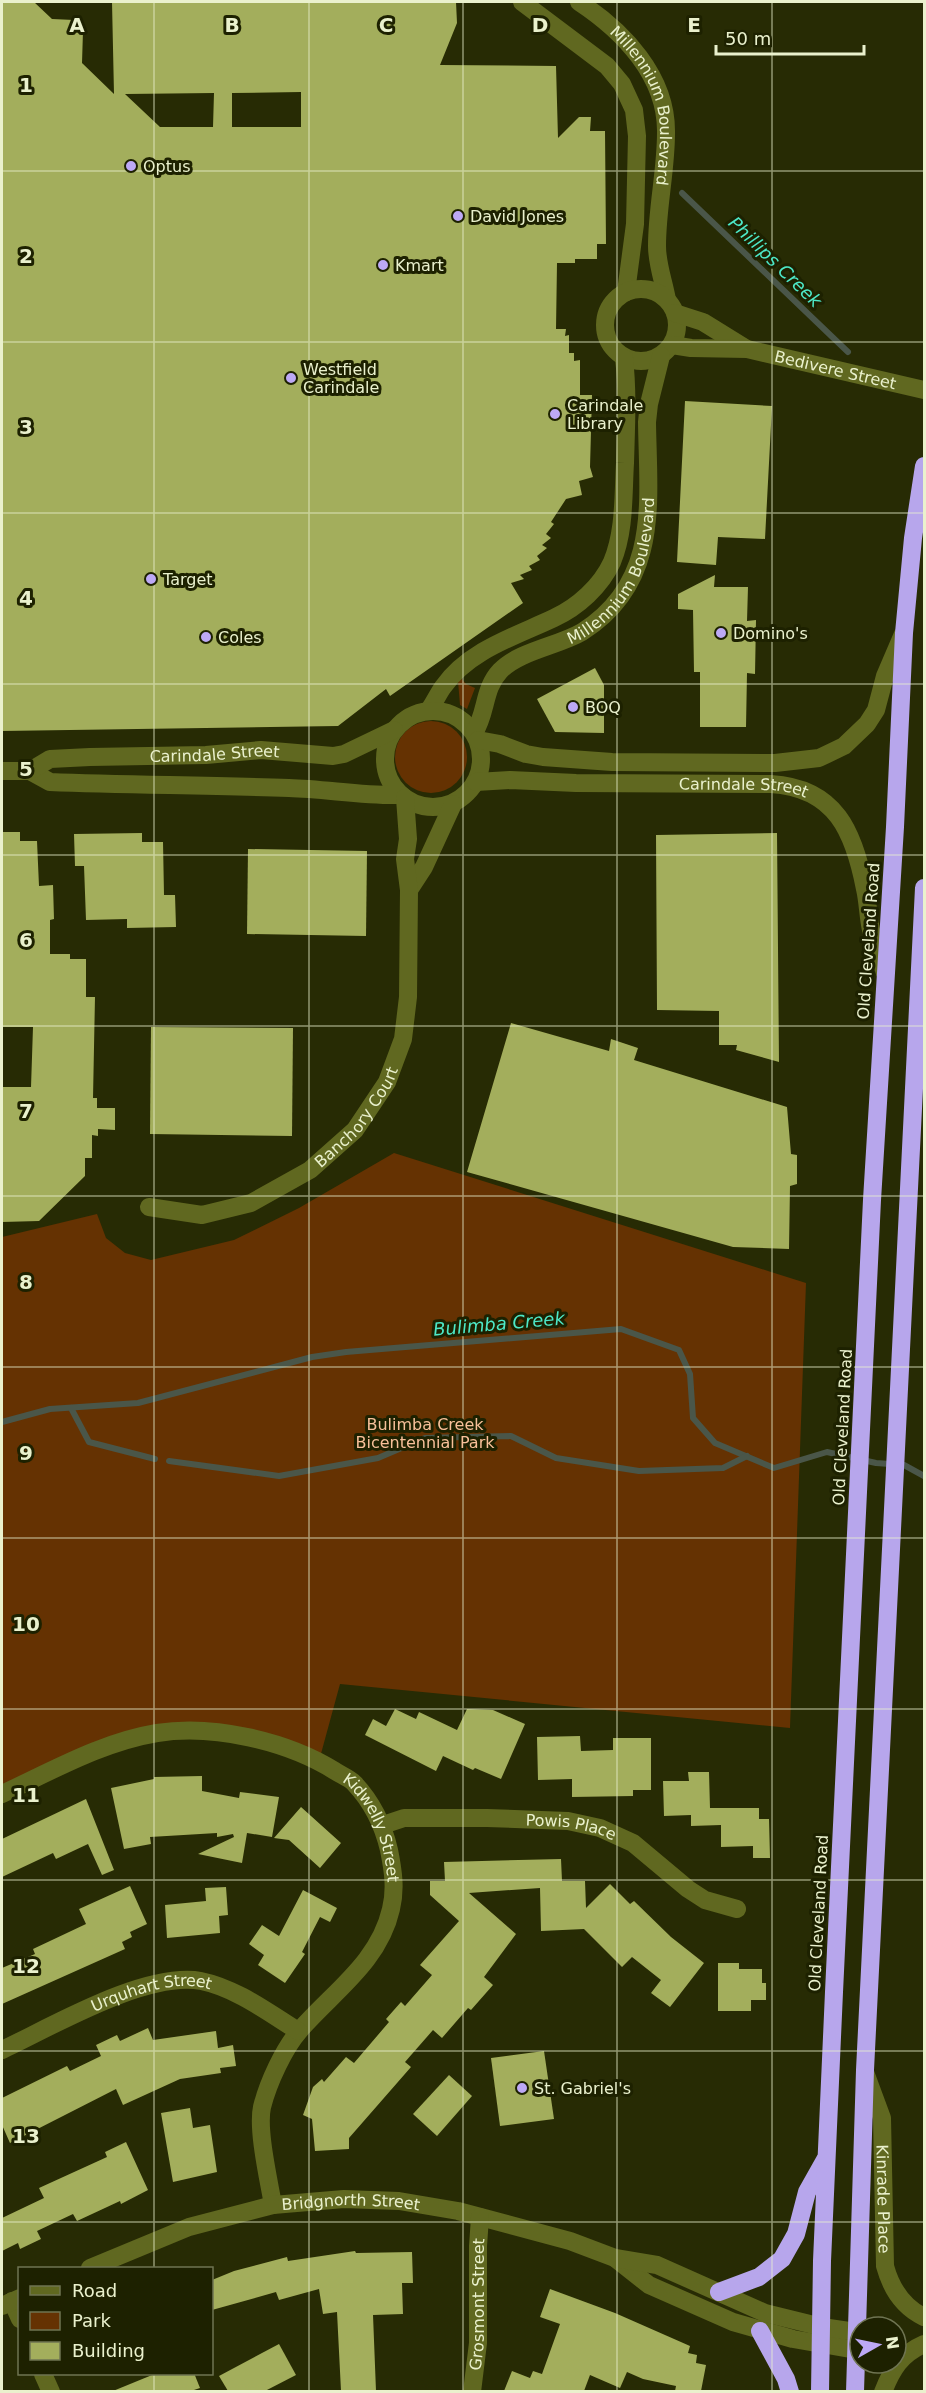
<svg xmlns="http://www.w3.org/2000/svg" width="926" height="2393" viewBox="0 0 926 2393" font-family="'DejaVu Sans',sans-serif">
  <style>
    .green { fill: #653202 }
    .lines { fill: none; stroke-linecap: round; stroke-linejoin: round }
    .stream { stroke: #4a5649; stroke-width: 6 }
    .building { fill: #a3ae5c; fill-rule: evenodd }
    .minor { stroke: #606820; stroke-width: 18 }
    .highway { stroke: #b7a6ec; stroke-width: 18 }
    .grid { fill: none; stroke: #eaf1cd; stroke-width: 1.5; stroke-opacity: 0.55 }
    .poi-dot { fill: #bda9f5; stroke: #1d2100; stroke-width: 2 }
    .labels { text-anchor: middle; stroke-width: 6; stroke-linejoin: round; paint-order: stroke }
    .street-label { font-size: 16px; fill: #eaf1cd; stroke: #1d2100 }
    .poi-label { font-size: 16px; fill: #eaf1cd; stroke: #1d2100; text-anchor: start }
    .park-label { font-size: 16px; fill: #f8c099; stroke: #1d2100 }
    .water-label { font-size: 18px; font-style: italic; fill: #4de8c7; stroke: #1d2100 }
    .grid-label { font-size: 20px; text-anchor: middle; font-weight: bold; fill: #eaf1cd; stroke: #1d2100; stroke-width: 6; stroke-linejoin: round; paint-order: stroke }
  </style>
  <rect width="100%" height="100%" fill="#272b04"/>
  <g class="green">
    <polygon points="461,678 466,684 475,688 467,709 460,705 458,681"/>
    <circle cx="431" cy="757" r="36"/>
    <polygon points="394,1153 806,1283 790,1728 340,1684 319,1761 281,1746 158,1732 2,1794 2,1237 97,1214 106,1238 125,1253 151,1260 234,1240 299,1208"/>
  </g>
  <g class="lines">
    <g class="stream">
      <polyline points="682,193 848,352"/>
      <polyline points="71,1408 89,1442 155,1459"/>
      <polyline points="2,1422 50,1409 138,1403 312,1357 346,1352 621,1329 679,1350 690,1374 693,1418 715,1443 774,1468 827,1452 876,1463 904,1465 924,1476"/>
      <polyline points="169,1461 279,1476 378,1458 425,1438 511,1436 556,1458 639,1471 723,1468 747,1456"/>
    </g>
  </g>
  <g class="building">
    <path d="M2 2H34L52 19 74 20 83 31 82 63 114 94 112 2H456L457 23 440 65 556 66 558 138 579 117H591L590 131H605L606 244H597V259H575V263H557L556 329H566L565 336 569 335V353H574V361L580 360V395H592L590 467 593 477 579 481 582 495 566 499 551 522 554 524 546 534 551 538 542 545 547 548 537 556 540 560 529 566 532 570 520 575 524 579 511 583 523 603 390 696 386 689 338 726 2 731ZM301 92V127H232V93ZM214 93 213 127H160L125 94Z"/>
    <polygon points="685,401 772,406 765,539 718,537 716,565 677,562"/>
    <polygon points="715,575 714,587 748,587 747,621 756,620 755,674 747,673 746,727 700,727 700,672 694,672 693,610 678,609 678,594"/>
    <polygon points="595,668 604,685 604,733 555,732 537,699"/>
    <polygon points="2,832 20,832 20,841 37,841 39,886 53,885 54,919 50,920 50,954 70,954 70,959 86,959 86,997 95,997 93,1098 97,1098 97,1108 115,1108 115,1130 98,1129 98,1136 92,1135 92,1158 85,1158 85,1176 39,1221 2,1222 2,1087 31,1087 33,1027 2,1027"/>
    <polygon points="142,833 142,842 163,842 164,895 175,895 176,927 127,928 127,919 86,920 84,866 75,866 74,834"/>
    <polygon points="777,833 779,1062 736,1050 737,1045 719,1045 719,1011 657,1010 656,835"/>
    <polygon points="248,849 367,851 366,936 247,934"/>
    <polygon points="511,1023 609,1051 611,1039 638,1048 634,1060 787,1107 791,1154 797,1155 797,1184 790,1186 789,1249 733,1247 467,1172"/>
    <polygon points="151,1027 293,1028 292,1136 150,1134"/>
    <polygon points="395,1709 416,1719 419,1712 457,1730 467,1709 493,1710 525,1724 501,1779 475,1768 473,1770 443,1756 436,1771 365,1735 373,1719 386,1726"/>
    <polygon points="580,1736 581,1751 613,1750 613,1738 651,1738 651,1790 633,1790 633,1796 572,1797 572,1779 538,1780 537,1737"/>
    <polygon points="688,1772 709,1772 710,1808 759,1808 759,1819 769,1819 770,1858 753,1858 753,1846 721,1847 721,1825 691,1826 691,1815 664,1816 663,1781 689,1781"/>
    <polygon points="202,1776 202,1791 239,1798 240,1792 279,1797 272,1837 247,1833 242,1863 198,1854 234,1837 233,1834 217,1837 217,1833 150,1837 151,1844 124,1849 111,1788 154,1779 154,1777"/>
    <polygon points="86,1799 114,1870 102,1875 88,1844 56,1859 53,1853 2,1877 2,1839"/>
    <polygon points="301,1807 341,1843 320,1868 289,1840 274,1838"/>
    <polygon points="561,1859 562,1881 585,1881 586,1908 610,1884 630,1904 634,1901 671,1937 704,1963 670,2007 651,1993 661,1980 632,1957 622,1967 584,1929 541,1931 540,1888 469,1893 516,1934 484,1977 493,1985 471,2010 468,2008 442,2038 433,2030 405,2062 411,2067 349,2138 349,2149 315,2151 312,2119 303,2115 313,2087 322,2079 324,2082 346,2057 354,2063 389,2022 386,2019 401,2002 405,2006 432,1975 420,1965 459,1921 430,1895 430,1881 445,1881 444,1862"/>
    <polygon points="130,1886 147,1924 130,1932 132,1937 122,1942 125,1949 2,2004 2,1968 35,1954 33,1949 86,1924 79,1909"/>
    <polygon points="226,1887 228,1915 219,1916 220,1933 167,1938 165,1905 206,1901 205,1888"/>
    <polygon points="303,1890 337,1908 330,1922 320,1917 302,1952 305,1954 285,1983 258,1965 264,1955 249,1944 262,1925 279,1936"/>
    <polygon points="718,1963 739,1963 739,1969 762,1969 762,1983 766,1983 766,2000 751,2000 751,2011 718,2011"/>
    <polygon points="148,2028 153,2040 216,2031 218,2048 233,2045 236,2066 220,2068 221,2073 180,2079 123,2105 116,2089 10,2143 2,2125 2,2098 67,2066 70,2071 101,2056 96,2045 117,2035 120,2041"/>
    <polygon points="544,2051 554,2119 500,2126 491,2058"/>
    <polygon points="449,2075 472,2096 437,2136 413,2114"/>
    <polygon points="190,2108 193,2128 210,2125 217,2172 173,2182 161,2113"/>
    <polygon points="126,2142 148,2190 121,2204 120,2201 77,2221 73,2214 37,2231 41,2239 20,2249 18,2243 2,2251 2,2218 44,2198 39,2188 107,2157 105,2152"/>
    <polygon points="355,2251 356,2253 412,2252 413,2283 402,2283 403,2314 373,2315 376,2391 341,2391 337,2312 323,2314 319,2289 279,2300 276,2292 212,2310 212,2280 234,2271 287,2257 288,2261"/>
    <polygon points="550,2289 615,2313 690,2346 688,2353 697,2355 696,2363 706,2365 701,2391 675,2391 676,2386 643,2379 627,2372 620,2388 590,2375 584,2391 504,2391 512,2371 530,2378 533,2371 542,2374 560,2324 540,2317"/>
    <polygon points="279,2344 296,2375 265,2391 228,2391 219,2376"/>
    <polygon points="157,2373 194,2373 200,2388 191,2391 113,2391"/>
  </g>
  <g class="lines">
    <g class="minor">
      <polyline points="522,2 607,66 622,84 634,110 637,136 635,224 626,292"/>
      <path id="s1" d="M579 2C623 31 667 76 666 133 666 171 657 208 657 246 657 265 664 282 667 300"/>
      <circle cx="641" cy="325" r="36"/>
      <polyline points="675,313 703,322 745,348"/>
      <path id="s2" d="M672 345 691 348 747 349 924 390"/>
      <path d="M429 710C434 703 438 694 443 687 469 650 516 636 554 618 578 607 601 586 612 562 625 531 623 495 625 463 626 427 628 393 624 358"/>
      <circle cx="433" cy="759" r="48"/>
      <path id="s3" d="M474 733C487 713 483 689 500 671 519 651 558 646 582 632 661 582 648 501 647 422L649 404 661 356"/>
      <polyline points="478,740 500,744 526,754 543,757 612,762 775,763 819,758 844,746 867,724 876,710 885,676 903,634"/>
      <path d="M2 771H30L50 782C129 785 209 785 289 788 326 789 363 796 400 795"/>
      <path id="s4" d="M30 771 50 759 90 757 206 755 261 750 333 756 344 754 394 730"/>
      <path id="s5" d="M476 782 510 780 576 783 771 784C836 788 854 832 865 889 868 902 868 916 871 930 875 944 881 959 885 973"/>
      <polyline points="409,890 424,867 453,804"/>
      <path id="s6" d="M149 1207 202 1215 251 1203 310 1170 355 1130 387 1082 403 1039 408 997 409 890 405 859 408 839 405 798"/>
      <path id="s7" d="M2 1794C52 1771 102 1742 157 1733 213 1724 287 1741 335 1771 341 1775 349 1778 354 1783 373 1803 383 1824 389 1850 393 1870 396 1889 391 1909 379 1962 334 1991 300 2030 284 2048 268 2083 262 2107 257 2130 269 2181 273 2205"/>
      <path id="s8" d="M383 1825 404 1818H487L568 1821 600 1828 633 1843 688 1889 705 1900 737 1909"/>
      <path id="s9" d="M2 2050C53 2026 146 1971 201 1981 236 1988 269 2013 298 2031"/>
      <path id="s10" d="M865 2072 882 2118 885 2266C891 2288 903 2307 924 2317"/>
      <polyline points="616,2259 649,2285 733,2322 793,2339 856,2350"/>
      <path id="s11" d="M90 2268 189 2227 273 2205 344 2199 399 2201 458 2211 570 2241 615 2258 657 2265 765 2313 822 2327 856 2332"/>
      <polyline points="12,2301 20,2319"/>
      <polyline points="2,2306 20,2298"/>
      <polyline points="43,2374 51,2392"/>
      <path id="s12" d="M472 2392 478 2343V2246L480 2217"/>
      <path d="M883 2392C892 2369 901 2354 924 2344"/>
    </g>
    <g class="highway">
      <polyline points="719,2292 759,2277 782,2259 796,2234 807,2192 825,2160"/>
      <polyline points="760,2331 786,2379 790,2392"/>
      <polyline points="820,2392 822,2261 834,1992 872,1200 895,827 904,633 913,538 924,466"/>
      <polyline points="855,2392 865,2070 924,888"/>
    </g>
  </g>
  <path class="grid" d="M154 2V2268M309 2V2392M463 2V2392M617 2V2392M772 2V2392M2 171H924M2 342H924M2 513H924M2 684H924M2 855H924M2 1026H924M2 1196H924M2 1367H924M2 1538H924M2 1709H924M2 1880H924M2 2051H924M2 2222H924M154 2374V2392"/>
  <g class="poi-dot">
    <circle cx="131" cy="166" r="6"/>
    <circle cx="458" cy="216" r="6"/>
    <circle cx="383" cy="265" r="6"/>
    <circle cx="291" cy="378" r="6"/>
    <circle cx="555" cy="414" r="6"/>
    <circle cx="151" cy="579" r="6"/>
    <circle cx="721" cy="633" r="6"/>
    <circle cx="206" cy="637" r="6"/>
    <circle cx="573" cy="707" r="6"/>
    <circle cx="522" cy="2088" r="6"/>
  </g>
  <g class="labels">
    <g class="street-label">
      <text dy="6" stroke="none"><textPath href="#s1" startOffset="130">Millennium Boulevard</textPath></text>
      <text dy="6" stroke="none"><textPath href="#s2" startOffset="166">Bedivere Street</textPath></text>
      <text dy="6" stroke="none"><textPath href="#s3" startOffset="230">Millennium Boulevard</textPath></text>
      <text dy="6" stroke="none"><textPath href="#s4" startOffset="188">Carindale Street</textPath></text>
      <text dy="6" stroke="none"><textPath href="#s5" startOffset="268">Carindale Street</textPath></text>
      <text transform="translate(868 941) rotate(-86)" y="6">Old Cleveland Road</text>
      <text dy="6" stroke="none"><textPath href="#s6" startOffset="243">Banchory Court</textPath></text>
      <text transform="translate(842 1427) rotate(-87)" y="6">Old Cleveland Road</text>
      <text dy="6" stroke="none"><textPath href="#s8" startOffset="190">Powis Place</textPath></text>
      <text dy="6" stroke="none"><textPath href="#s7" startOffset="424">Kidwelly Street</textPath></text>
      <text transform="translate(818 1913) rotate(-87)" y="6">Old Cleveland Road</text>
      <text dy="6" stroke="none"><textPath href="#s9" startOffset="162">Urquhart Street</textPath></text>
      <text dy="6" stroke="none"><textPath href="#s10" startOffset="130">Kinrade Place</textPath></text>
      <text dy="6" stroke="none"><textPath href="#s11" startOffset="272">Bridgnorth Street</textPath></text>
      <text dy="6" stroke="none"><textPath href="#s12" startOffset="88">Grosmont Street</textPath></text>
    </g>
    <g class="poi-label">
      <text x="143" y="172">Optus</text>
      <text x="470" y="222">David Jones</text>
      <text x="395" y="271">Kmart</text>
      <text x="303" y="375">Westfield<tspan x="303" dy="18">Carindale</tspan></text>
      <text x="567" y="411">Carindale<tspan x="567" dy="18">Library</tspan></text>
      <text x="163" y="585">Target</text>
      <text x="733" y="639">Domino's</text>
      <text x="218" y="643">Coles</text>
      <text x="585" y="713">BOQ</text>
      <text x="534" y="2094">St. Gabriel's</text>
    </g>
    <g class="park-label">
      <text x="425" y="1430">Bulimba Creek<tspan x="425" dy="18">Bicentennial Park</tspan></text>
    </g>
    <g class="water-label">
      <text transform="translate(775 262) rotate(44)" y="6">Phillips Creek</text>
      <text transform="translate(499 1324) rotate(-5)" y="6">Bulimba Creek</text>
    </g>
  </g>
  <g class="grid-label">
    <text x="77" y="32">A</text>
    <text x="232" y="32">B</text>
    <text x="386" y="32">C</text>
    <text x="540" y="32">D</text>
    <text x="694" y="32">E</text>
    <text x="26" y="92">1</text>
    <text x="26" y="263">2</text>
    <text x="26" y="434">3</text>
    <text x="26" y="605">4</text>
    <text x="26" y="776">5</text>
    <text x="26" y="947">6</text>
    <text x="26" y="1118">7</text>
    <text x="26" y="1289">8</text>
    <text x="26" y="1460">9</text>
    <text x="26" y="1631">10</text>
    <text x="26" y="1802">11</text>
    <text x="26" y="1973">12</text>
    <text x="26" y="2143">13</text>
  </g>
  <rect width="926" height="2393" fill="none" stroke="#eaf1cd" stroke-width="6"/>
  <rect x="18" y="2267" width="195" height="108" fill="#1d2100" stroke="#6f7452" stroke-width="1.5"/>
  <rect x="30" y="2286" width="30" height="9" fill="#606820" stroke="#6f7452" stroke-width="1.5"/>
  <text x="72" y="2297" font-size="18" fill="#eaf1cd">Road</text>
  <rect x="30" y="2312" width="30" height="18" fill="#653202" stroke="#6f7452" stroke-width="1.5"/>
  <text x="72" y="2327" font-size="18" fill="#eaf1cd">Park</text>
  <rect x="30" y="2342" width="30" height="18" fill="#a3ae5c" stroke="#6f7452" stroke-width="1.5"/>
  <text x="72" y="2357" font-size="18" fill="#eaf1cd">Building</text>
  <g transform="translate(878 2345) rotate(81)"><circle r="28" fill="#1d2100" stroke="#6f7452" stroke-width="1.5"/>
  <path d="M0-4.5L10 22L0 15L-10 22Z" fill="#bda9f5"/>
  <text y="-9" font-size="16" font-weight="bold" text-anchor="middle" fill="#eaf1cd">N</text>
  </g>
  <path d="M716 45v9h148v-9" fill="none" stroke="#eaf1cd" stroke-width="3"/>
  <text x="725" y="45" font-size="18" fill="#eaf1cd" stroke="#1d2100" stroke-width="4.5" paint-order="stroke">50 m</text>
</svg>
